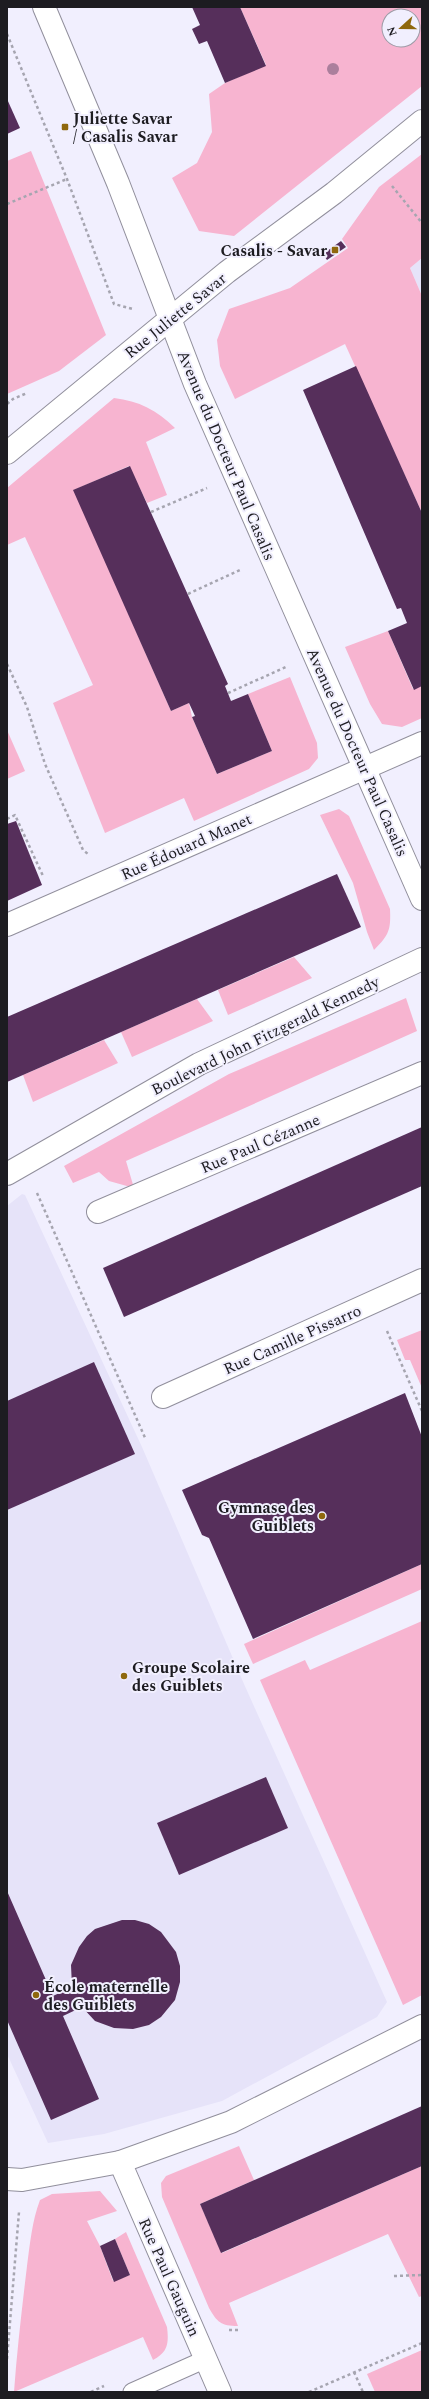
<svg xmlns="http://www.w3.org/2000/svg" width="429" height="2399" viewBox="0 0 429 2399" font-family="Spectral,serif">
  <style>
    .built { fill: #e6e3f9 }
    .green { fill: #f7b4d0; fill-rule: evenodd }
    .building { fill: #562f5b }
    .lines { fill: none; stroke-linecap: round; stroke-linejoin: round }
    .service-casing { stroke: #918f9c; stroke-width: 19 }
    .minor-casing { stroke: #918f9c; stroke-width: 24 }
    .tertiary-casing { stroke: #918f9c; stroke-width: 24 }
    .path { stroke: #a6a5b0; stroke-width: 2.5; stroke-dasharray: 3 3; stroke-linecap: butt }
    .service { stroke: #fff; stroke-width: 17 }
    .minor { stroke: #fff; stroke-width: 22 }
    .tertiary { stroke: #fff; stroke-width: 22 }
    .tree { fill: #ab7f9c }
    .poi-dot { fill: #8f680d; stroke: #f1effe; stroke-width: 1.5 }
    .labels { text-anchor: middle; stroke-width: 4; stroke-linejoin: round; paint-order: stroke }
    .poi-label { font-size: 16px; font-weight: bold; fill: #1d1c21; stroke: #f1effe; text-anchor: start }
    .street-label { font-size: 16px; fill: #1d1c21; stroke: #f1effe }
  </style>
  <rect width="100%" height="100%" fill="#f1effe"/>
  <g class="built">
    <polygon points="422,258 422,296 410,268"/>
    <polygon points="22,1194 25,1195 142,1447 244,1684 387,2002 377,2017 222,2101 104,2134 48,2143 7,2054 7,1206"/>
  </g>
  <g class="green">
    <path d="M240 7H422V86L234 236 199 231 172 178 197 163 212 132 209 94 225 83 266 65ZM389 16H413V40H389Z"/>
    <polygon points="31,151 106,335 59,371 7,394 7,161"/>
    <polygon points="422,154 422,258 410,268 422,296 422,513 345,344 235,399 220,366 217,340 229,309 290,288 348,248 342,239 379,187"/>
    <path d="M114 398C139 401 157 410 175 428L146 442 167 495 147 503 129 466 74 490 171 711 189 703 192 717 217 774 272 751 248 694 290 677 317 743 318 758 309 769 194 821 184 798 105 833 53 703 93 685 25 537 7 545V488Z"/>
    <polygon points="388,631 413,689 422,686 422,718 402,727 382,724 370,704 345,647"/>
    <polygon points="7,730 25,771 7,779"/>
    <path d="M339 809 349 816 390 909C391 930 389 935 374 950L367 932 353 883 320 815Z"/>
    <polygon points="294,957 312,978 228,1015 218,990"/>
    <polygon points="406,998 417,1031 126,1161 134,1188 109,1181 99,1172 73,1183 64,1166 229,1074"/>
    <polygon points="197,999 213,1021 132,1057 121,1032"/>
    <polygon points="104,1040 118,1063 33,1102 23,1075"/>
    <polygon points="422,1330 422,1388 410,1360 405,1360 397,1340"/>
    <polygon points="422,1564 422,1589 253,1664 244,1644"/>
    <polygon points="422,1621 422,1995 403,2005 260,1680 305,1660 310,1670"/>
    <path d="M239 2146 254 2180 200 2204 222 2253 422 2166V2296L419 2297 388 2234 229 2303 238 2326C221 2326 217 2322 209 2308L162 2197 161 2183 166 2176Z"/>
    <path d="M100 2191 117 2211 87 2221 100 2246 113 2281 130 2275 115 2239 126 2232 167 2327C169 2343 168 2352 153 2360L143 2337 14 2392C17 2350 22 2308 27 2266 30 2244 32 2221 40 2200L52 2194Z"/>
    <polygon points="422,2350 422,2392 375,2392 367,2374"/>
  </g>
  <g class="building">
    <polygon points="192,7 240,7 266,66 225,83 207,41 199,44 192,29 200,25"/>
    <polygon points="7,99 20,128 7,134"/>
    <polygon points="341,241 346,247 327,260 323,254"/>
    <polygon points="356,366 422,513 422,686 414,690 388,631 407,623 401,608 397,609 303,390"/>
    <polygon points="130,466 228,684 225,686 231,701 248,694 272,751 217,774 192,717 195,716 189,703 171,711 73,490"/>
    <polygon points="16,821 42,885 7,901 7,824"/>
    <polygon points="337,874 361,927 7,1082 7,1017"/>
    <polygon points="422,1127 422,1186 124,1317 103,1268"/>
    <polygon points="94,1362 135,1454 7,1510 7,1401"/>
    <polygon points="405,1393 422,1437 422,1564 253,1639 209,1538 202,1535 182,1490"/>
    <polygon points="266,1777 288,1828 179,1875 157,1823"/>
    <polygon points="7,1891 53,1996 72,1987 71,1965 79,1947 87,1936 95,1929 122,1920 135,1920 149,1924 161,1932 176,1952 180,1966 180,1982 175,2000 161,2017 149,2025 133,2029 114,2028 95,2021 82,2007 63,2016 99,2099 51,2120 7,2020"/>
    <polygon points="422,2106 422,2166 221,2253 200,2204"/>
    <polygon points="115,2239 130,2275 114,2282 100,2246"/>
  </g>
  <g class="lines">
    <g class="service-casing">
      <polyline id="service" points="132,2392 206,2359"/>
    </g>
    <g class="minor-casing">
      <g id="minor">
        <polyline points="7,925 422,743"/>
        <polyline points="7,1174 199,1064 422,959"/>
        <polyline points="98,1212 422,1073"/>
        <polyline points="163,1397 422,1280"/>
        <polyline points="120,2162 220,2392"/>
        <polyline points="7,2179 22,2180 120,2162 231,2122 422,2026"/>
      </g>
    </g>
    <g class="tertiary-casing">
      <g id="tertiary">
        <polyline points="44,7 118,183 195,384 422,899"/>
        <polyline points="7,453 227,272 334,193 422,121"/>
      </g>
    </g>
    <g class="path">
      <polyline points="7,34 67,179 114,304 133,309"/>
      <polyline points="392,186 422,223"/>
      <polyline points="7,204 67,179"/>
      <polyline points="7,404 13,399 27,393"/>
      <polyline points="151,512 207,488"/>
      <polyline points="188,594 242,569"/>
      <polyline points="7,664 27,707 45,764 83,850 88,854"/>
      <polyline points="228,693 286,667"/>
      <polyline points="7,819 15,815 43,876"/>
      <polyline points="37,1193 146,1440"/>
      <polyline points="387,1331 422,1411"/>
      <polyline points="394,2276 422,2275"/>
      <polyline points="229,2330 240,2330"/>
      <polyline points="7,2359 19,2212"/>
      <polyline points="354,2372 363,2392"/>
      <polyline points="91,2392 104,2386"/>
      <polyline points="309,2392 422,2343"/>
    </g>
    <use href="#service" class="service"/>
    <use href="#minor" class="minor"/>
    <use href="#tertiary" class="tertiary"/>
  </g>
  <circle class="tree" cx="333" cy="69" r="6"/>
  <g class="poi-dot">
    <rect x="61" y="123" width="8" height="8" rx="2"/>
    <rect x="331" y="246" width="8" height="8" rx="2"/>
    <circle cx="322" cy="1516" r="4"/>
    <circle cx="124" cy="1676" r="4"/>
    <circle cx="36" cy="1995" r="4"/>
  </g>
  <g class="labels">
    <g class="poi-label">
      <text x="73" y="124">Juliette Savar<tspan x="73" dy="18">/ Casalis Savar</tspan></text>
      <text x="327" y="256" text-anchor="end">Casalis - Savar</text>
      <text x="314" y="1513" text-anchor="end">Gymnase des<tspan x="314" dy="18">Guiblets</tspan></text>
      <text x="132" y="1673">Groupe Scolaire<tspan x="132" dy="18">des Guiblets</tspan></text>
      <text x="44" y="1992">École maternelle<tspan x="44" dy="18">des Guiblets</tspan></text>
    </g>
    <g class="street-label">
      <text transform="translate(175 315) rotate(-39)" y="6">Rue Juliette Savar</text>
      <text transform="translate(227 455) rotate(67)" y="6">Avenue du Docteur Paul Casalis</text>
      <text transform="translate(358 752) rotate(66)" y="6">Avenue du Docteur Paul Casalis</text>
      <text transform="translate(186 846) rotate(-24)" y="6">Rue Édouard Manet</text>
      <text transform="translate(265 1035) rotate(-26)" y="6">Boulevard John Fitzgerald Kennedy</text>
      <text transform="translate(260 1143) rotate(-23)" y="6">Rue Paul Cézanne</text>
      <text transform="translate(292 1339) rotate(-24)" y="6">Rue Camille Pissarro</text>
      <text transform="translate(170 2277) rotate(66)" y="6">Rue Paul Gauguin</text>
    </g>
  </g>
  <rect width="429" height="2399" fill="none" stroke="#1d1c21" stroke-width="16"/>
  <g transform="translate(401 28) rotate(249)"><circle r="19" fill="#f1effe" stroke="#9c9ba6"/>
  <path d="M0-3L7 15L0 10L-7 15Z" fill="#8f680d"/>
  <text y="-6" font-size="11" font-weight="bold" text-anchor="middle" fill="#1d1c21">N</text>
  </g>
</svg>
